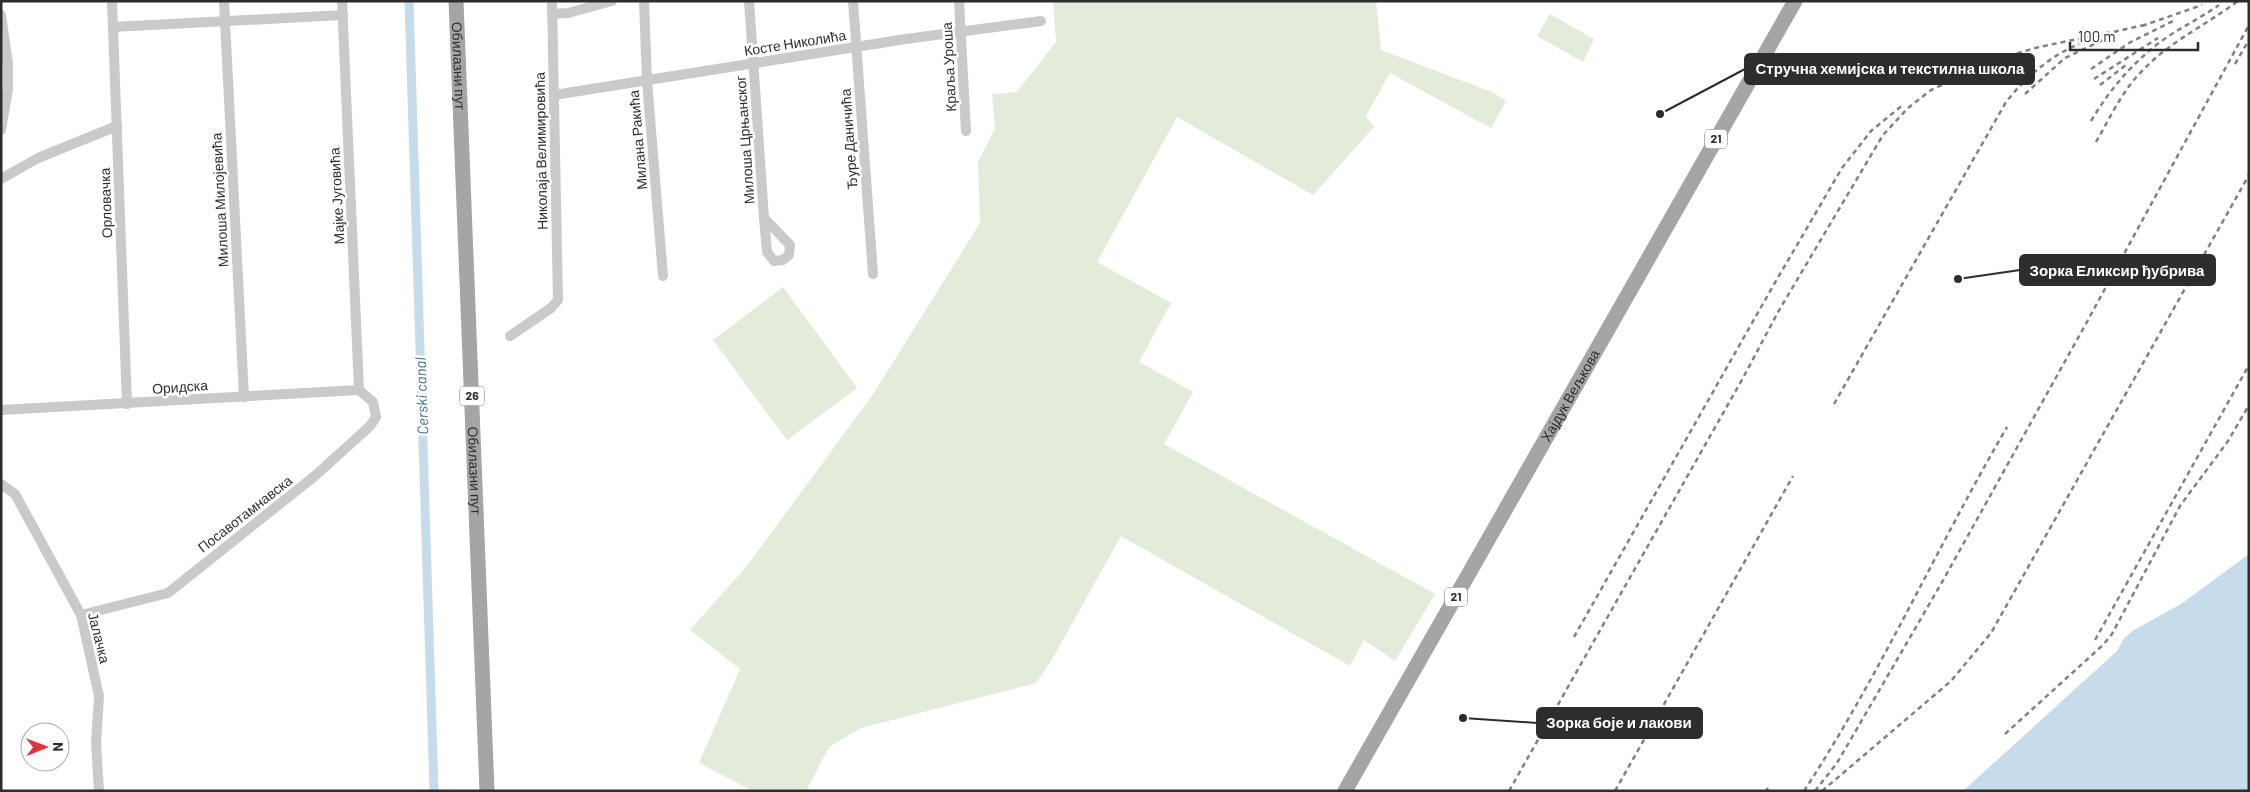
<svg xmlns="http://www.w3.org/2000/svg" width="2250" height="792" viewBox="0 0 2250 792" font-family="Barlow,sans-serif">
  <style>
    .green { fill: #e3ebdb }
    .water { fill: #c7dceb }
    .lines { fill: none; stroke-linecap: round; stroke-linejoin: round }
    .canal { stroke: #c7dceb; stroke-width: 9 }
    .street { stroke: #cacaca; stroke-width: 10 }
    .primary { stroke: #a5a5a5; stroke-width: 15 }
    .rail { stroke: #828282; stroke-width: 2.5; stroke-dasharray: 5 4; stroke-linecap: butt }
    .labels { text-anchor: middle; stroke-width: 5; stroke-linejoin: round; paint-order: stroke }
    .shield { fill: #fff; stroke: #6c6c6c; stroke-width: 1 }
    .shield-label { font-size: 12px; font-weight: bold; fill: #2d2d2d }
    .street-label { font-size: 14px; fill: #2d2d2d; stroke: #fff }
    .water-label { font-size: 15px; font-style: italic; fill: #3c6c8f; stroke: #fff }
    .leader { fill: none; stroke: #2d2d2d; stroke-width: 2 }
    .callout-dot { fill: #2d2d2d; stroke: #fff; stroke-width: 2 }
    .callout { fill: #2d2d2d; stroke: #2d2d2d; stroke-width: 2 }
    .callout-label { font-size: 15px; text-anchor: middle; font-weight: bold; fill: #fff }
  </style>
  <rect width="100%" height="100%" fill="#fff"/>
  <g class="green">
    <polygon points="1053,1 1376,1 1381,50 1494,93 1506,101 1491,128 1390,73 1366,116 1374,127 1313,195 1177,117 1097,262 1171,303 1139,362 1193,392 1164,444 1435,594 1395,661 1364,640 1350,666 1121,536 1051,661 1036,683 861,728 829,747 806,791 753,791 699,763 740,669 690,630 747,566 874,393 980,223 978,162 995,129 992,94 1017,92 1056,42"/>
    <polygon points="1550,14 1594,39 1583,62 1537,36"/>
    <polygon points="783,287 857,388 787,440 713,340"/>
  </g>
  <polygon class="water" points="2249,554 2249,791 1963,791 2117,651 2124,638 2134,630 2181,604"/>
  <g class="lines">
    <polyline class="canal" points="409,1 434,791"/>
    <g class="street">
      <polyline points="112,1 127,404"/>
      <polyline points="224,1 244,397"/>
      <polyline points="342,1 359,390"/>
      <polyline points="644,1 647,81 663,276"/>
      <polyline points="749,1 764,218 767,252 774,261 783,260 789,255 790,245 764,218"/>
      <polyline points="853,1 873,274"/>
      <polyline points="959,1 966,131"/>
      <polyline points="552,14 568,13 612,1"/>
      <polyline points="1,15 8,64 8,89 1,130"/>
      <polyline points="113,27 343,15"/>
      <polyline points="554,95 906,39 1041,21"/>
      <polyline points="1,179 38,158 117,126"/>
      <polyline points="510,336 551,308 558,300 552,1"/>
      <polyline points="1,410 359,390"/>
      <polyline points="1,484 15,494 81,615 99,696 96,743 99,791"/>
      <polyline points="81,615 168,593 316,475 370,426 376,417 373,402 359,390"/>
    </g>
    <g class="primary">
      <path id="s1" d="M456 1 487 791"/>
      <path id="s2" d="M1345 791 1795 1"/>
    </g>
    <g class="rail">
      <polyline points="2142,26 2202,5"/>
      <polyline points="2105,34 2148,24"/>
      <polyline points="1991,61 2039,47 2112,32"/>
      <polyline points="2235,64 2249,40"/>
      <polyline points="2091,69 2129,43 2173,21"/>
      <polyline points="2094,79 2158,38"/>
      <polyline points="2100,85 2126,65"/>
      <polyline points="2025,94 2065,58 2107,38"/>
      <path d="M2091 121C2110 89 2133 62 2163 40 2181 27 2201 18 2219 5"/>
      <path d="M2096 142C2110 118 2122 91 2142 71 2169 42 2206 25 2238 1"/>
      <path d="M1834 404 2006 102C2026 77 2050 56 2079 44"/>
      <polyline points="1574,637 1773,286 1842,168 1871,131 1904,104"/>
      <polyline points="2095,640 2249,365"/>
      <polyline points="2005,734 2103,645 2112,634 2180,506 2228,441 2249,405"/>
      <polyline points="1509,791 1743,378 1778,312 1883,135 1908,108 1931,90 1996,60"/>
      <polyline points="1615,791 1793,476"/>
      <polyline points="1766,791 1768,788"/>
      <path d="M1804 791C1880 675 1937 547 2007 427"/>
      <polyline points="1815,791 1837,763 1941,584 2083,329 2249,25"/>
      <polyline points="1822,791 1951,681 1991,633 2249,175"/>
    </g>
  </g>
  <g class="labels">
    <g class="shield">
      <rect x="1705" y="129.5" width="22" height="19" rx="4"/>
      <rect x="459.5" y="386.5" width="25" height="19" rx="4"/>
      <rect x="1445" y="587.5" width="22" height="19" rx="4"/>
    </g>
    <g class="shield-label">
      <text x="1716" y="143">21</text>
      <text x="472" y="400">26</text>
      <text x="1456" y="601">21</text>
    </g>
    <g class="street-label">
      <text transform="translate(795 43) rotate(-9)" y="5">Косте Николића</text>
      <text dy="5" stroke="none"><textPath href="#s1" startOffset="65">Обилазни пут</textPath></text>
      <text transform="translate(949 67) rotate(-93)" y="5">Краља Уроша</text>
      <text transform="translate(849 139) rotate(-94)" y="5">Ђуре Даничића</text>
      <text transform="translate(638 140) rotate(-95)" y="5">Милана Ракића</text>
      <text transform="translate(745 140) rotate(-94)" y="5">Милоша Црњанског</text>
      <text transform="translate(541 151) rotate(-91)" y="5">Николаја Велимировића</text>
      <text transform="translate(337 196) rotate(-93)" y="5">Мајке Југовића</text>
      <text transform="translate(220 200) rotate(-93)" y="5">Милоша Милојевића</text>
      <text transform="translate(106 203) rotate(-92)" y="5">Орловачка</text>
      <text transform="translate(180 387) rotate(-4)" y="5">Оридска</text>
      <text dy="5" stroke="none"><textPath href="#s2" startOffset="455">Хајдук Вељкова</textPath></text>
      <text dy="5" stroke="none"><textPath href="#s1" startOffset="470">Обилазни пут</textPath></text>
      <text transform="translate(245 514) rotate(-38)" y="5">Посавотамнавска</text>
      <text transform="translate(99 638) rotate(76)" y="5">Јалачка</text>
    </g>
    <g class="water-label">
      <text transform="translate(422 396) rotate(-92)" y="5">Cerski canal</text>
    </g>
  </g>
  <path class="leader" d="M1660 114L1745 69M1958 279L2020 270M1463 718L1537 723"/>
  <g class="callout-dot">
    <circle cx="1660" cy="114" r="5"/>
    <circle cx="1958" cy="279" r="5"/>
    <circle cx="1463" cy="718" r="5"/>
  </g>
  <g class="callout">
    <rect x="1745" y="54" width="289" height="30" rx="5"/>
    <rect x="2020" y="255" width="195" height="30" rx="5"/>
    <rect x="1537" y="708" width="165" height="30" rx="5"/>
  </g>
  <g class="callout-label">
    <text x="1890" y="74">Стручна хемијска и текстилна школа</text>
    <text x="2117" y="276">Зорка Еликсир ђубрива</text>
    <text x="1619" y="728">Зорка боје и лакови</text>
  </g>
  <rect width="2250" height="792" fill="none" stroke="#2d2d2d" stroke-width="5"/>
  <g transform="translate(45 747) rotate(89)"><circle r="24" fill="#ffffff" stroke="#ababab"/>
  <path d="M0-4L9 19L0 12L-9 19Z" fill="#e43038"/>
  <text y="-8" font-size="14" font-weight="bold" text-anchor="middle" fill="#2d2d2d">N</text>
  </g>
  <path d="M2070 42v8h128v-8" fill="none" stroke="#2d2d2d" stroke-width="2.5"/>
  <text x="2078" y="42" font-size="15" fill="#2d2d2d" stroke="#ffffff" stroke-width="4" paint-order="stroke">100 m</text>
</svg>
